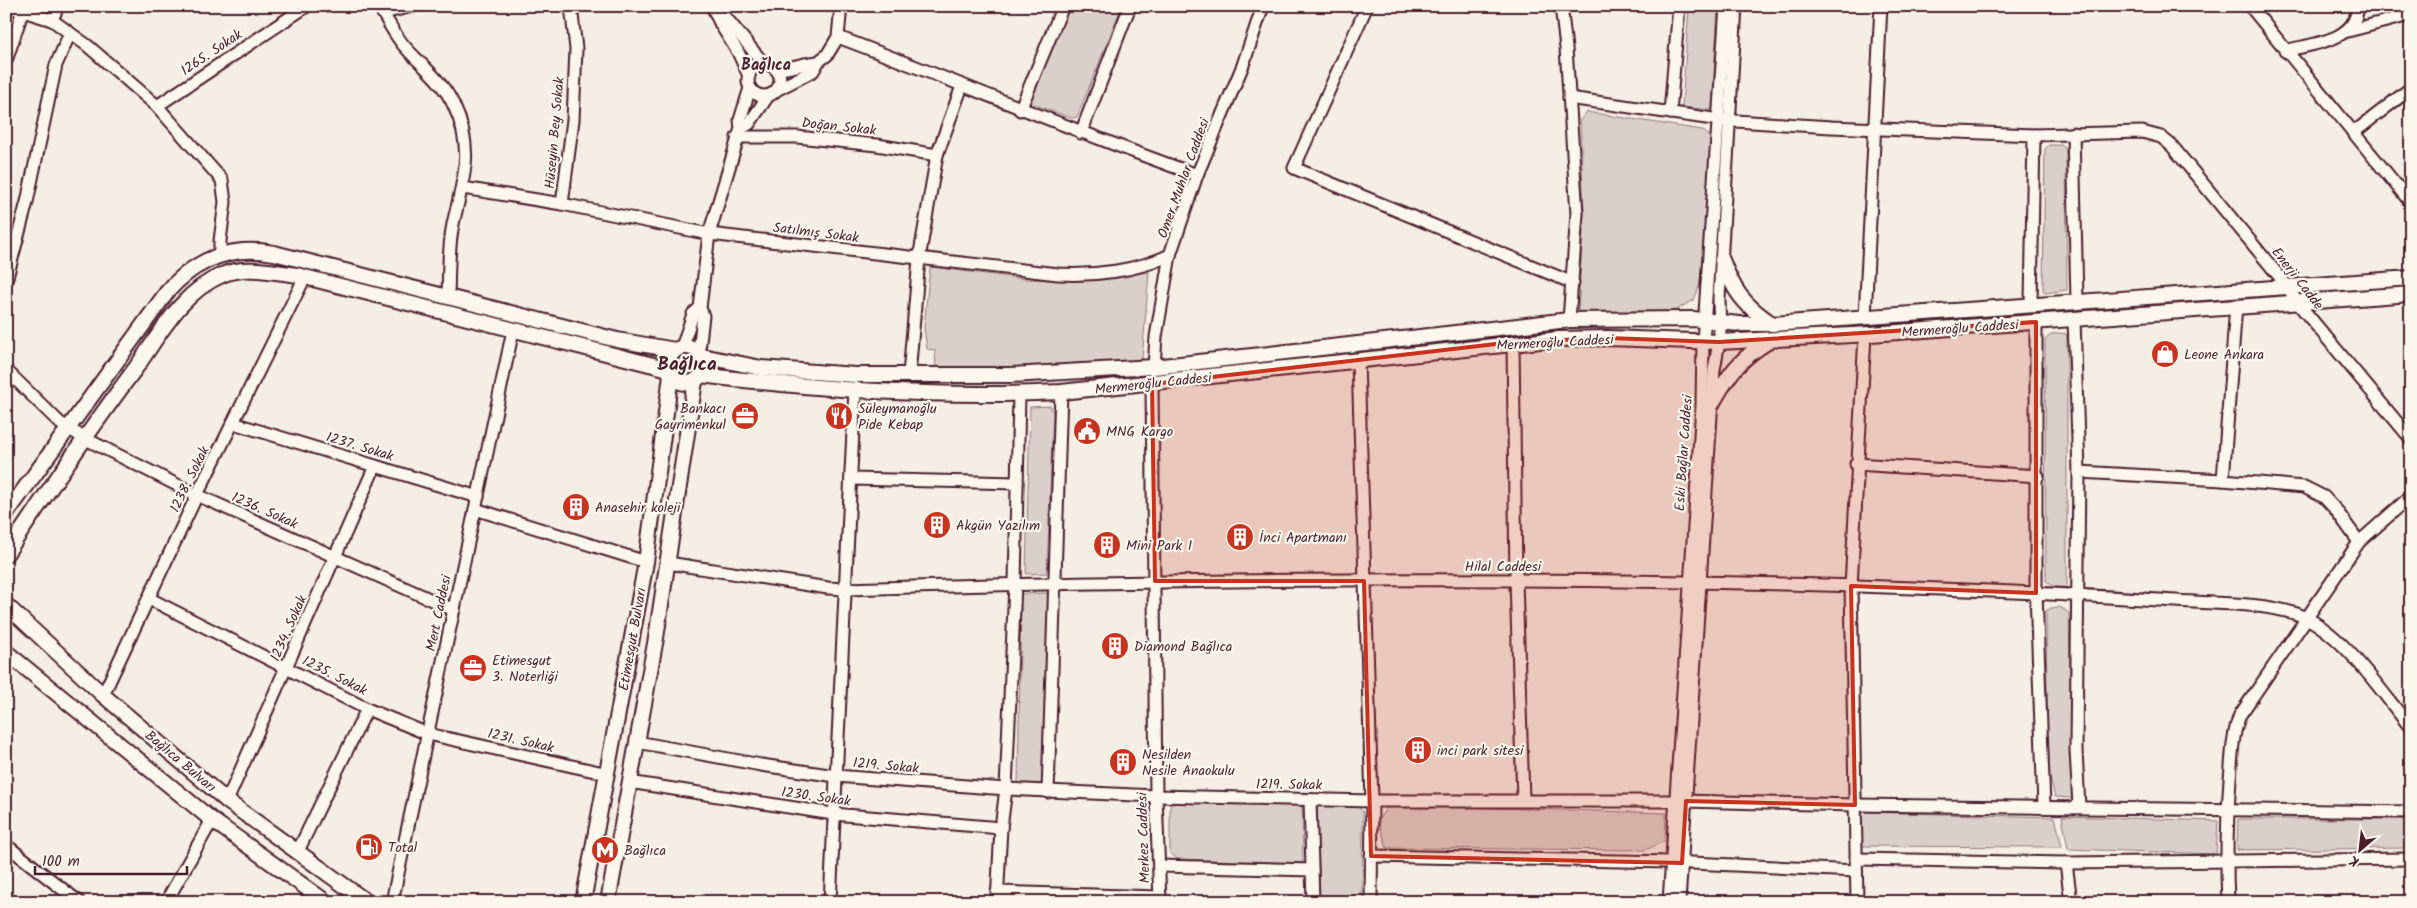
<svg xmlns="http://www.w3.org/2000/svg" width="2417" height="908" viewBox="0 0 2417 908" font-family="Kalam,sans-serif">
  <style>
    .green { fill: #dbd0c9; stroke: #92787a }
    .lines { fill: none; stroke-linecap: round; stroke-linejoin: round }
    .minor-casing { stroke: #4a1f2b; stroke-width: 15 }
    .major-casing { stroke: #4a1f2b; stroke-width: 18 }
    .minor { stroke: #fbf7ec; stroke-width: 11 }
    .major { stroke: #fbf7ec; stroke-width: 14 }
    .marked { fill: #c8321e; fill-opacity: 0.2; stroke: #c8321e; stroke-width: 4; stroke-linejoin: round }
    .labels { text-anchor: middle; stroke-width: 4.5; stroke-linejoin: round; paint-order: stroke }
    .street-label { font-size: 14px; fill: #4a1f2b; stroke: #fbf7ec }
    .poi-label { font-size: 14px; fill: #4a1f2b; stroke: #fbf7ec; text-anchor: start }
    .quarter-label { font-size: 16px; font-weight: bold; fill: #4a1f2b; stroke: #fbf7ec }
    .district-label { font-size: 19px; font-weight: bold; fill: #4a1f2b; stroke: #fbf7ec }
  </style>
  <rect width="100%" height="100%" fill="#f4eee4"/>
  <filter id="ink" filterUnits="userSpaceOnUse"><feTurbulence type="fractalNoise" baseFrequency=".02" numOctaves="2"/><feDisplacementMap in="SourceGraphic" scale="10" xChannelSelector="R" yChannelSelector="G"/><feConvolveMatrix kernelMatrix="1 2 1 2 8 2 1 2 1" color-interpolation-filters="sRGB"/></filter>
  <g filter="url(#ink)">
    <g class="green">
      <polygon points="1067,6 1122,6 1077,117 1072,118 1033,104 1031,99"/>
      <polygon points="1689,6 1718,6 1712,110 1682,107"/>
      <polygon points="1587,112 1702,130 1711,137 1703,276 1694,300 1674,311 1578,312 1584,212 1580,120"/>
      <polygon points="2049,145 2061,145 2066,149 2067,290 2045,293 2043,290 2045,149"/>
      <polygon points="930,267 1026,279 1082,281 1149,272 1142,360 1102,364 936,370 935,350 927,349 924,327"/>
      <polygon points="2061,333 2066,334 2067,338 2067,588 2056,588 2046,581 2045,340 2052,334"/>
      <polygon points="1051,406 1053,413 1047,573 1026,574 1030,407"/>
      <polygon points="1048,593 1044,773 1041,784 1018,786 1021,594"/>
      <polygon points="2060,607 2069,613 2072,798 2055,797 2048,770 2046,611 2051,608"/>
      <polygon points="1176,801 1302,805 1303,863 1178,859 1170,853 1170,807"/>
      <polygon points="1317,805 1356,805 1363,812 1362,902 1320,902"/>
      <polygon points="1389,805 1666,813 1665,841 1645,850 1387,848 1378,820"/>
      <polygon points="1862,812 2055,817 2062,847 1862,846"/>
      <polygon points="2062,816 2218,821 2216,854 2068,849"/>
      <polygon points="2238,819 2411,819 2411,848 2237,850"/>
    </g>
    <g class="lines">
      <g class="minor-casing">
        <g id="minor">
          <polyline points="7,6 52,20 88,46 157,106 222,180 225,202 220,241 220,255"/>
          <path d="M379 6C387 20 395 36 406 48 423 67 443 81 454 106 475 150 463 180 453 224 448 248 449 272 448 296"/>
          <path d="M571 6 576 49 573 120 562 204 709 234 1058 274C1094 276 1137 271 1170 255"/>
          <polyline points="712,6 721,25 738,52 749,76"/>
          <polyline points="1367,6 1294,168 1573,283"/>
          <polyline points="1561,6 1566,48 1577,214 1569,320"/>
          <polyline points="2250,6 2411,203"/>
          <polyline points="383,13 413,6"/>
          <polyline points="716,13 727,19 764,64"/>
          <polyline points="52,20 58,6"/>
          <polyline points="2348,31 2402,17 2411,12"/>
          <path d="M838 37C958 82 1076 132 1197 175"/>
          <path d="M2285 51C2310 44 2359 41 2357 6"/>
          <polyline points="6,61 23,10"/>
          <circle cx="764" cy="80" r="16"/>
          <path d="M776 69C790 69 803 63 818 62"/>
          <polyline points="778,89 813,71 818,62 827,55 838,37 841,6"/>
          <polyline points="1569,98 1720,120 1831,127 2034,135 2142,132 2161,137 2172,146 2288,287 2296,301 2411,439"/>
          <polyline points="157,106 307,6"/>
          <polyline points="1020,110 1063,6"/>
          <polyline points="1670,113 1679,6"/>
          <polyline points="741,128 749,124 768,96"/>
          <polyline points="1081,133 1130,6"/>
          <polyline points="2073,133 2077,300"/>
          <polyline points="2353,133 2411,88"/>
          <polyline points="737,137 797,137 877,145 937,155"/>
          <polyline points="463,188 562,204"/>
          <polyline points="6,281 27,202 56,65 70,33"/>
          <polyline points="2031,304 2034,135"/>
          <polyline points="1865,317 1881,6"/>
          <polyline points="2074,319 2079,472 2076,750 2079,807"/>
          <polyline points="2036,322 2036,593 2044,806"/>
          <polyline points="1513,342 1516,581 1523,799"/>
          <polyline points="682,347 693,314 700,308"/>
          <polyline points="699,351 703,316 700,308 709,234 741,128 740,120 750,88"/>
          <polyline points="1358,361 1372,801 1371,902"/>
          <polyline points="1154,367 1156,337 1170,255 1197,175 1243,65 1263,6"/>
          <polyline points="6,370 60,423 84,438 197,495 454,610"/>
          <polyline points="909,375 919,259 937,155 962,86"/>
          <polyline points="1152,384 1156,796 1160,902"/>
          <polyline points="233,423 478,497"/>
          <polyline points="1856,464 2038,476"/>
          <polyline points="2079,472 2223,480 2304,487 2324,497 2336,510 2359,542"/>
          <polyline points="851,479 1017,483"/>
          <polyline points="2223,480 2236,305"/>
          <polyline points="475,509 646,562"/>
          <path d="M668 563 828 588 845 589C1210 578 1576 575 1941 589 2020 592 2098 596 2176 601 2216 604 2259 602 2297 614 2341 629 2382 693 2411 728"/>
          <polyline points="150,599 367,709 428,734 608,774"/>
          <polyline points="103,695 197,495 305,277"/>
          <polyline points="637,742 761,765 836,776 1006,789 1156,796 1372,801 1683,801 1855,805 2411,812"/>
          <polyline points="629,782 833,814 1001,828"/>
          <polyline points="1048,792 1061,392"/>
          <polyline points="1310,800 1313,902"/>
          <polyline points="227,801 375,466"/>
          <polyline points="6,845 79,902"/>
          <polyline points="297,853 367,709"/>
          <polyline points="1371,856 1671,862 1856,871"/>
          <polyline points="1856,859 2066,863 2411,859"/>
          <polyline points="2066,863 2071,902"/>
          <polyline points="1159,866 1312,870"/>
          <polyline points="997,892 1160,897"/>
          <polyline points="166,902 212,820"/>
          <polyline points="392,902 513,330"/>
          <polyline points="830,902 855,390"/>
          <polyline points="997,902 1001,828 1006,789 1015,584 1019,394"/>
          <polyline points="1669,902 1702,406 1703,342 1726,6"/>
          <polyline points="1679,902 1714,370 1720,336 1719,299 1736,6"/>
          <polyline points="1857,902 1851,586 1865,335"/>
          <path d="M2228 902C2226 860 2227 820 2230 779 2232 757 2232 735 2240 715L2359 542 2411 496"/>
        </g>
      </g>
      <g class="major-casing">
        <g id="major">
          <path d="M1722 260C1734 292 1744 305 1772 324"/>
          <circle cx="686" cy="365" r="18"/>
          <polyline points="702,356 761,368 855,375 1011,375 1154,367 1569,320 1693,319 1739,324 1772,324 2411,278"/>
          <path d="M701 375C820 390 941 398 1061 392L1559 339 1608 338 1719 342 1871 334 2411 294"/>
          <path d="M1712 404C1729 374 1739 359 1769 341"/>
          <path d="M6 514 167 292C196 259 232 245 274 253L617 340 675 350"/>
          <path d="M6 554C48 491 90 429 135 369 159 336 181 292 222 275 245 265 273 272 297 275L669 369"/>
          <polyline points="6,605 103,695 227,801 367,902"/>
          <polyline points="6,652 212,820 326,902"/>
          <polyline points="583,902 646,562 671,375"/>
          <polyline points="608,902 656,638 695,381"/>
        </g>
      </g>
      <use href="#minor" class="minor"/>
      <use href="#major" class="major"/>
    </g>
  </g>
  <path class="marked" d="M2036 322V593L1851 586 1855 805 1686 801 1682 863 1371 856 1364 581H1155L1152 384 1513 342 1608 338 1719 342Z"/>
  <defs>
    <g id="shop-disc" transform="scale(1.4375)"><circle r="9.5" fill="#c8321e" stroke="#fbf7ec"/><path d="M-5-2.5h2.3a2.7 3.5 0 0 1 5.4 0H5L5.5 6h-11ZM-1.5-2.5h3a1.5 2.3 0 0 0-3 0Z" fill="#fff"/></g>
    <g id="office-disc" transform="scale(1.4375)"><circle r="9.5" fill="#c8321e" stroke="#fbf7ec"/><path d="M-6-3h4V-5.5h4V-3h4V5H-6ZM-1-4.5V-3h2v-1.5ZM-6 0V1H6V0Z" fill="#fff"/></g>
    <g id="restaurant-disc" transform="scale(1.4375)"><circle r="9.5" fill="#c8321e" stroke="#fbf7ec"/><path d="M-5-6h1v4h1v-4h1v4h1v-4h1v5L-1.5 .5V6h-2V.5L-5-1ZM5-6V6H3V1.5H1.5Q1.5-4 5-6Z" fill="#fff"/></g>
    <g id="civic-disc" transform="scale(1.4375)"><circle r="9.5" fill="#c8321e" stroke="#fbf7ec"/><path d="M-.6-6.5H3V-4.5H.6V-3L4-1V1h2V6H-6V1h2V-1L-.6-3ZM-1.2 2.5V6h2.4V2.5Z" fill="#fff"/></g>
    <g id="building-disc" transform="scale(1.4375)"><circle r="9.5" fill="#c8321e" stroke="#fbf7ec"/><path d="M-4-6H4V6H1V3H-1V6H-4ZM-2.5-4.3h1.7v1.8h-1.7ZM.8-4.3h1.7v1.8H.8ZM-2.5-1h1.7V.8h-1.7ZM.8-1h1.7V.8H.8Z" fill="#fff"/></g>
    <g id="fuel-disc" transform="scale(1.4375)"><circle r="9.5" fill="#c8321e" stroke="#fbf7ec"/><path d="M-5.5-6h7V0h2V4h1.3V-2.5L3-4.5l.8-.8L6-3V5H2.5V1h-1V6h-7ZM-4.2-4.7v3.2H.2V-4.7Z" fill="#fff"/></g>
    <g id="metro-disc" transform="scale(1.4375)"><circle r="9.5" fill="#c8321e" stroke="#fbf7ec"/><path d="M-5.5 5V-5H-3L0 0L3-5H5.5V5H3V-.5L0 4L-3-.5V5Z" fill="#fff"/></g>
  </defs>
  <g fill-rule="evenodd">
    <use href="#shop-disc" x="2165" y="354"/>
    <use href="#office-disc" x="745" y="416"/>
    <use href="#restaurant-disc" x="839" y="416"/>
    <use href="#civic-disc" x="1087" y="431"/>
    <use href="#building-disc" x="576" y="507"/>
    <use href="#building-disc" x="937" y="525"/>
    <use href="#building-disc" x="1240" y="537"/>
    <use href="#building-disc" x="1107" y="545"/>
    <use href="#building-disc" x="1115" y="646"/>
    <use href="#office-disc" x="473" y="668"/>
    <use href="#building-disc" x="1418" y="750"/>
    <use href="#building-disc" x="1123" y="762"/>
    <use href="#fuel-disc" x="369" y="847"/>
    <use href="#metro-disc" x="605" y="850"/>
  </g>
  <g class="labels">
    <g class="street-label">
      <text transform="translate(211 52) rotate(-34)" y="5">1265. Sokak</text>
      <text transform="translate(839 126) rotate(6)" y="5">Doğan Sokak</text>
      <text transform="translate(554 133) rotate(-85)" y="5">Hüseyin Bey Sokak</text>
      <text transform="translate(1183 178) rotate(-70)" y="5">Omer Muhlar Caddesi</text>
      <text transform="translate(816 232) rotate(7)" y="5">Satılmış Sokak</text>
      <text transform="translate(2298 278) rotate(52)" y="5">Enerji Cadde</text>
      <text transform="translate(1960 328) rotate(-4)" y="5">Mermeroğlu Caddesi</text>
      <text transform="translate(1555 342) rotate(-3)" y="5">Mermeroğlu Caddesi</text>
      <text transform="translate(1153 383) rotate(-6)" y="5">Mermeroğlu Caddesi</text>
      <text transform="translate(360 446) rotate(17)" y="5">1237. Sokak</text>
      <text transform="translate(1683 453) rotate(-86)" y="5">Eski Bağlar Caddesi</text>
      <text transform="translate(189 479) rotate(-64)" y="5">1238. Sokak</text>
      <text transform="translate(265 510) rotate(24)" y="5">1236. Sokak</text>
      <text x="1503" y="571">Hilal Caddesi</text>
      <text transform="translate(438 613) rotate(-78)" y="5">Mert Caddesi</text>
      <text transform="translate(288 628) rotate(-66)" y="5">1234. Sokak</text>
      <text transform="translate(632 639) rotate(-80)" y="5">Etimesgut Bulvarı</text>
      <text transform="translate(335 675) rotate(27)" y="5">1235. Sokak</text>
      <text transform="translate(521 740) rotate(13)" y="5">1231. Sokak</text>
      <text transform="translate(181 761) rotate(40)" y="5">Bağlıca Bulvarı</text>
      <text transform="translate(886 765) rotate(5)" y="5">1219. Sokak</text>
      <text transform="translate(1289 784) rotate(1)" y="5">1219. Sokak</text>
      <text transform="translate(816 796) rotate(8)" y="5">1230. Sokak</text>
      <text transform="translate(1143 838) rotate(-92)" y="5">Merkez Caddesi</text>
    </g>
    <g class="poi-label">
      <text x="2184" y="359">Leone Ankara</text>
      <text x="726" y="413" text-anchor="end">Bankacı<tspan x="726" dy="16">Gayrimenkul</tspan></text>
      <text x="858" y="413">Süleymanoğlu<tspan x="858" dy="16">Pide Kebap</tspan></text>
      <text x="1106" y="436">MNG Kargo</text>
      <text x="595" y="512">Anasehir koleji</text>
      <text x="956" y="530">Akgün Yazılım</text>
      <text x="1259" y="542">İnci Apartmanı</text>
      <text x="1126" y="550">Mini Park 1</text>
      <text x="1134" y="651">Diamond Bağlıca</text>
      <text x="492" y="665">Etimesgut<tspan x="492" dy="16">3. Noterliği</tspan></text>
      <text x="1437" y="755">inci park sitesi</text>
      <text x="1142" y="759">Nesilden<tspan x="1142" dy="16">Nesile Anaokulu</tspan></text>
      <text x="388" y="852">Total</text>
      <text x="624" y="855">Bağlıca</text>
    </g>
    <g class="quarter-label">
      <text x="766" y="70">Bağlıca</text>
    </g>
    <g class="district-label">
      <text x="687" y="370">Bağlıca</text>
    </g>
  </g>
  <rect width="2417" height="908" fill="none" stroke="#fbf7ec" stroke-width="25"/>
  <rect x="12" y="12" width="2392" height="883" fill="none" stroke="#4a1f2b" stroke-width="2" filter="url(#ink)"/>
  <g transform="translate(2360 850) rotate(208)" stroke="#fbf7ec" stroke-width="4" paint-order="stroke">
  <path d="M0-4L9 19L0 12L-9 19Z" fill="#4a1f2b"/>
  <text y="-8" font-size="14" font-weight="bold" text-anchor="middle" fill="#4a1f2b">K</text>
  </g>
  <path d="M35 866v8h152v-8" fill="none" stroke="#4a1f2b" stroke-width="2.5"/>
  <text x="42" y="866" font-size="15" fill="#4a1f2b" stroke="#fbf7ec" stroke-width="4" paint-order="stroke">100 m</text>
</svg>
